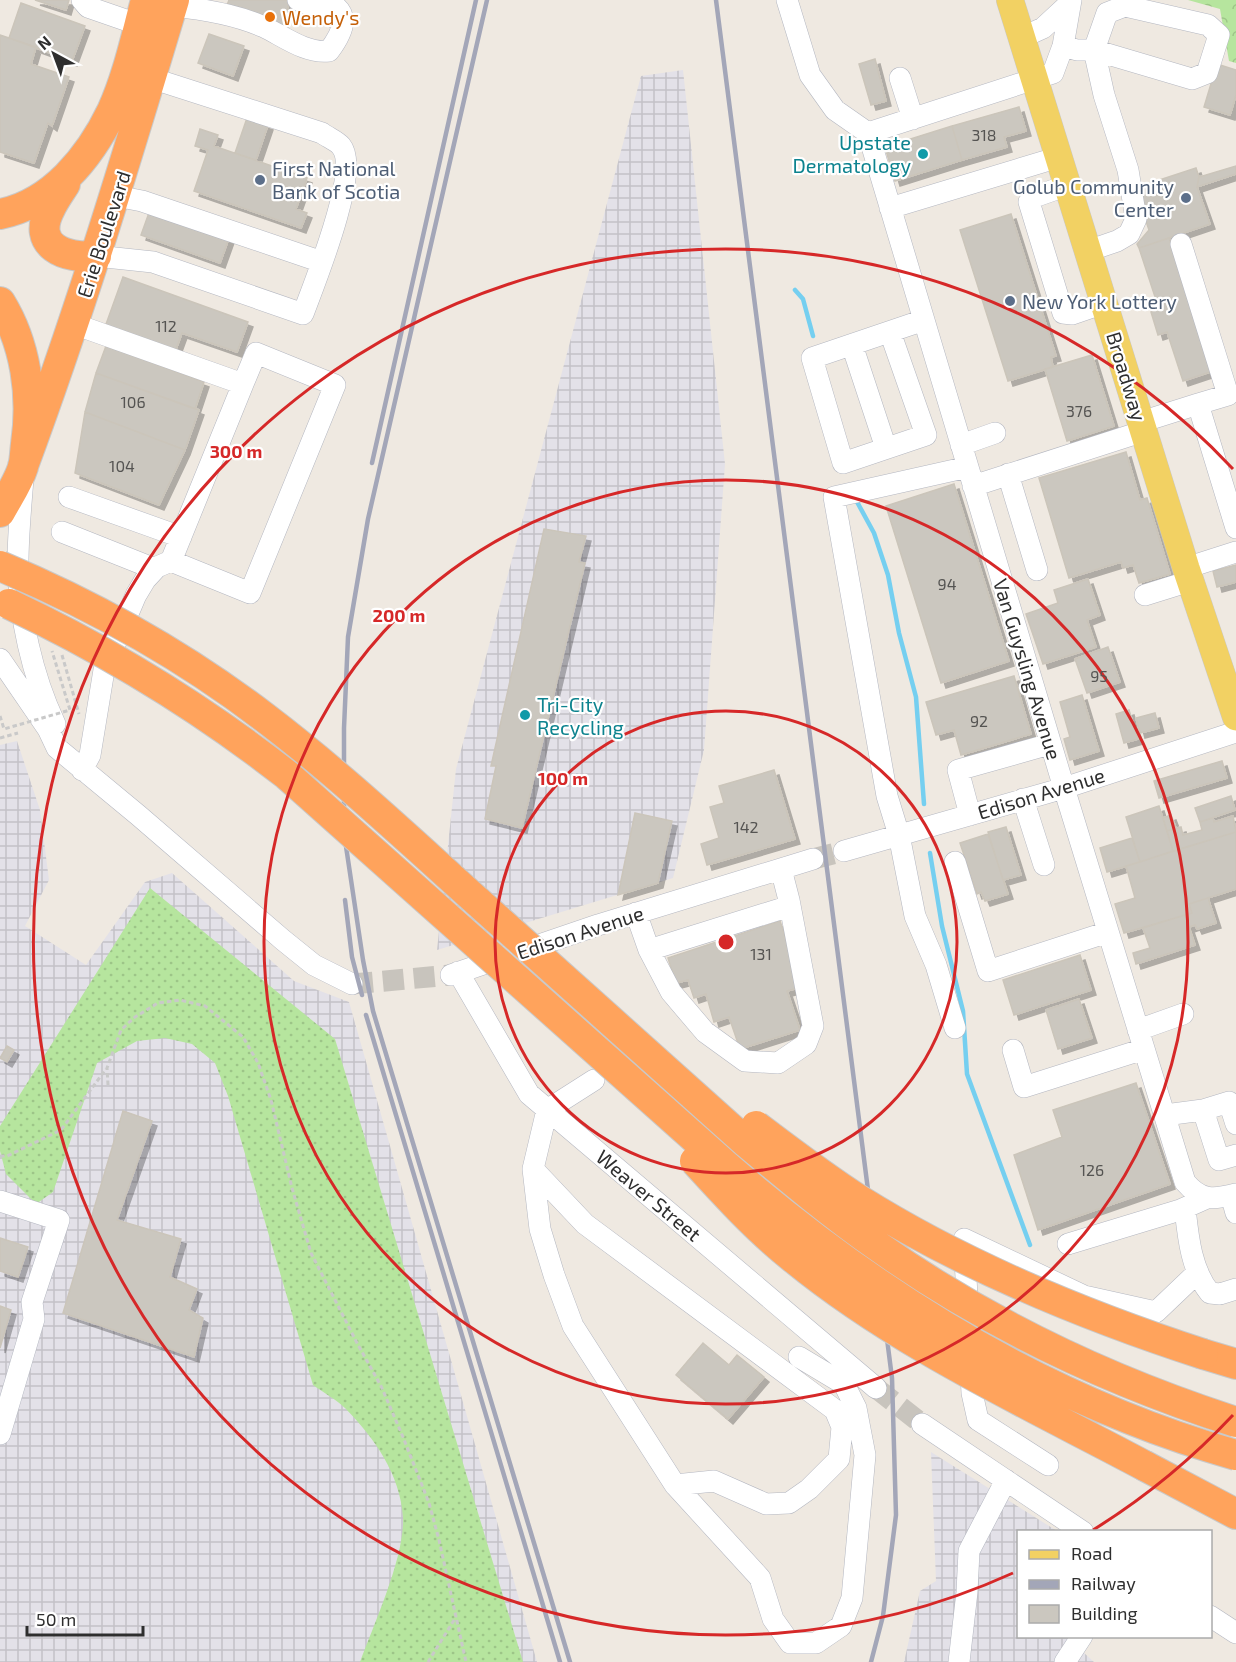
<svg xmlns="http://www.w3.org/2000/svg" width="1236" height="1662" font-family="'Exo 2',sans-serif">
	<defs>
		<pattern id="industrial-grid" width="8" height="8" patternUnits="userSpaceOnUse" patternTransform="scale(1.5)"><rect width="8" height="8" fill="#e3e1e8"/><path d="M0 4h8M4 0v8" fill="none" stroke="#c3c1c7"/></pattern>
		<pattern id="grass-dots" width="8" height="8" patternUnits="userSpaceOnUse" patternTransform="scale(1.5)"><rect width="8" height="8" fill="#b6e59e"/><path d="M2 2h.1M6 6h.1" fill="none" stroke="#9dc588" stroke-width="1.8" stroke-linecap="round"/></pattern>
		<pattern id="park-crowns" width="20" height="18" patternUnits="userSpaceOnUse" patternTransform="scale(1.5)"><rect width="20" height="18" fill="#b6e59e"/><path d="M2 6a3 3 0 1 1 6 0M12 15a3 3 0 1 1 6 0" fill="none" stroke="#9dc588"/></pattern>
		<filter id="shadow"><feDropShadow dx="5" dy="5" stdDeviation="0" flood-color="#0004"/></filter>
	</defs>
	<rect width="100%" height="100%" fill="#efe9e1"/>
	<path fill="url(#industrial-grid)" d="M683,70L725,464L704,750L673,878L437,950L456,769L641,76Z
		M17,741L40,810L49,880L25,926L86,965L145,882L172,873L294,981L349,1002L537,1662H0V745Z
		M931,1452L1057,1531L1018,1532V1636L1094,1637L1083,1652L1094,1662H904L920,1591L936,1581Z"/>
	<path fill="url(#grass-dots)" d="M150,888L335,1039L523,1662H360C374,1624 405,1556 403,1517C400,1474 375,1439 346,1409C337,1400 324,1393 313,1385L228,1096L215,1063L192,1044L165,1038L137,1041L97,1063L53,1192L36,1204L6,1174L0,1151V1126Z"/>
	<path fill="url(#park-crowns)" d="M1188,0H1236V63L1229,61L1220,9Z"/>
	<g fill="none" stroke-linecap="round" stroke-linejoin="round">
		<path stroke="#75cff0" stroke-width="4.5" d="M795,290L803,299L813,336
			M856,500L874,533L888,575L899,633L916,697L924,804
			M930,853L942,926L963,1011L967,1074L1030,1245"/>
	</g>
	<path fill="#cbc7bf" stroke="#cbc5ba" stroke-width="1.5" filter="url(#shadow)" d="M35,0H69L66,10Z
		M229,0H287L290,1L282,25L226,8Z
		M21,3L85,26L72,61L9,38Z
		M209,34L244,46L233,76L198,63Z
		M0,35L36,47L31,64L69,77L52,126L48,123L34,163L0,152Z
		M875,59L886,101L871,105L859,64Z
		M1217,64L1236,70V95L1230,115L1204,107Z
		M1019,107L1026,131L1004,137L1007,147L962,160L952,126Z
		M247,118L268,125L256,160L235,153Z
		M952,126L962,160L895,181L885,147Z
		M200,129L218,135L214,146L307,178L296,209L307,213L301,228L194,191L208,150L195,146Z
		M1236,166V174L1197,187L1199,177Z
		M1196,168L1199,177L1197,187L1210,224L1139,248L1137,244L1149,230L1135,188Z
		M150,210L229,238L220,263L141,235Z
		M1011,214L1056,356L1051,357L1053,367L1008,381L960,230Z
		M1169,238L1213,371L1183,381L1167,332L1158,335L1151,312L1159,309L1139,248Z
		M123,277L248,322L237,352L182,333L175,352L105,327Z
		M106,346L204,382L195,409L96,373Z
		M1092,355L1114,426L1067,441L1045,369Z
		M96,373L199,410L185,450L85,412Z
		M85,412L185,450L159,505L75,473Z
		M1126,452L1140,500L1147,498L1170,574L1139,583L1133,565L1123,568L1121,562L1069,578L1039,478Z
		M954,484L1009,661L941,683L886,506Z
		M544,529L586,536L579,562L585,563L522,828L485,819L496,766H491Z
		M1236,565V582L1217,587L1213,571Z
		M1088,579L1100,615L1087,620L1096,647L1043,664L1026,614L1058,603L1054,590Z
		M1108,647L1120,682L1087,693L1075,659Z
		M1014,676L1031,734L961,755L954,730L936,735L926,702Z
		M1082,695L1099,751L1070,760L1064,739L1070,737L1060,702Z
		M1129,710L1138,739L1124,743L1116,714Z
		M1155,713L1159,728L1140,733L1136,718Z
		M1222,761L1227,778L1159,798L1154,781Z
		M774,770L795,839L707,865L701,844L719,838L710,807L724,803L719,786Z
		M1231,796L1235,810L1200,822L1195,808Z
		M1159,806L1173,851L1140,862L1126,817Z
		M635,813L672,821L658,883L618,895Z
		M1171,815L1176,828L1167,831L1163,818Z
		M1233,816L1236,832L1173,851L1167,831L1181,827L1183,835L1202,830L1200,822L1213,818L1214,822Z
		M1006,827L1021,875L1003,880L988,832Z
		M1236,832V889L1189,904L1192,913L1124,933L1115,904L1135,898L1126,866Z
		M988,834L1008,894L985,901L981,892L977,894L960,843Z
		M1132,838L1140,862L1107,872L1100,848Z
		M1208,898L1216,923L1197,929L1195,925L1189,927L1185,915L1192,913L1189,904Z
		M1185,915L1195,945L1136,964L1133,953L1150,948L1143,928Z
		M780,921L802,987L787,991L800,1030L740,1049L729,1017L714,1022L706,994L694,998L688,980L676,983L668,958Z
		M1080,955L1091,990L1014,1015L1003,980Z
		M1079,999L1092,1038L1058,1049L1046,1010Z
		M7,1046L14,1050L7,1062L0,1058Z
		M1136,1083L1170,1184L1038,1230L1014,1155L1062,1137L1053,1110Z
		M123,1111L152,1121L117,1220L181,1239L170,1277L197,1289L189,1310L203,1318L194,1357L63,1313Z
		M0,1238L28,1247L18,1277L0,1271Z
		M0,1306L11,1310L0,1348Z
		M703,1343L729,1365L737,1355L764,1377L728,1419L676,1375Z"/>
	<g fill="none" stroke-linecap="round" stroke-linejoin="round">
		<path stroke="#c8c4bd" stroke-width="21" stroke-dasharray="21 10" stroke-linecap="butt" d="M813,859L844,851
			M352,984L451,975
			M876,1388L922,1424"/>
		<defs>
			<path id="minor" d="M82,0L88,7L140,25
				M298,0L332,14L333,17
				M787,0L810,75L835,110L868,133
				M172,6C203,9 235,14 264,27C283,36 306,54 329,51C344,31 353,10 322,0
				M1021,38L1043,28L1070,3
				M1063,46L1077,50H1094L1192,79L1207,73L1219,35L1208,25L1125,6L1107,13L1094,50L1104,95L1128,170L1136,219L1129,234L1117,241L1088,251
				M900,78L913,119
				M868,133L1064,788L1185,1182C1201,1201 1213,1200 1236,1194
				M868,133L1053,73L1063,46L1071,0
				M1068,185L1034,197L1029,202L1063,313L1072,314L1104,303
				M116,196L142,201L322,262
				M890,208L1059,157
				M1181,244L1228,395L1198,404
				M96,256L153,262L303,314C314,284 361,170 341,146C337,141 327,137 322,133L151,78
				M74,324L243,384L171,561L250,593L335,385L256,353L243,384
				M890,332L926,435L843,463L812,358L924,320
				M852,345L886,448
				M1141,422L1198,404L1236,528
				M961,445L995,433
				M1008,474L1037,570
				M23,478C21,506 18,534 18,562C19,616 32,675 55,724
				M973,486L1144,431
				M69,497L181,537
				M62,532L155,569
				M1186,568L1236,552
				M1145,595L1190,581
				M0,659L48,729L57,748L138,815L283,940L314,965L352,984
				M82,770L90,755L104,670L136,595L145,580L157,567L171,561
				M1023,799L1044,865
				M970,815L958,770L1050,744
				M844,851L1064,788L1236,732
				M955,862L988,971L1108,932
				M636,913L649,950L671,992L705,1032L745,1061L778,1063L806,1044L813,1026L789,900L781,869
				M649,950L790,906
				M458,972L529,1094L876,1388
				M451,975L598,925L813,859
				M955,1028L936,965L915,916L899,835L887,796L834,497L968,467
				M1138,1030L1183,1014
				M1013,1050L1024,1087L1144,1049
				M1203,1110L1229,1102L1236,1124
				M1165,1115L1203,1110L1219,1160L1236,1155
				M533,1169L585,1224L835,1410L842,1427L839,1459L809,1489L789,1503L766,1504L714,1481L675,1485L573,1326L554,1275L540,1229L533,1169L547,1110L594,1080
				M1231,1195L1236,1213
				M0,1201L59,1220L32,1302L34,1319L0,1434
				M1185,1208C1188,1236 1191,1270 1210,1293L1220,1294L1236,1289
				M1068,1244L1180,1210L1207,1198
				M922,1424L1083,1532
				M1048,1465L978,1420L972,1393L964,1239L1084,1296L1156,1312L1198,1272
				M675,1485L760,1578L773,1619L790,1643H816L841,1626L852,1598L865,1455L856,1408L844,1384L799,1357
				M1210,1616L1236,1633
				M959,1662L967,1592L969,1551L1006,1480
				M1065,1662L1082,1636"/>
			<path id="major" d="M1010,0L1186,568L1236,717"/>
			<path id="highway" d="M65,184C60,192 54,200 50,209C31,246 65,259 96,256
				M0,214C52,204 90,157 112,111C128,76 136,37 146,0
				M0,302C26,344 33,396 26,444C25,451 25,460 23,467C18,483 8,497 0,512
				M23,466C80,312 127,157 174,0
				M1203,1354L1236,1364
				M1145,1466L1236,1514"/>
		</defs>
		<use href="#minor" stroke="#b4b7c1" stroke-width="22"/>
		<use href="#major" stroke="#c9c9c9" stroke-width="28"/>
		<use href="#highway" stroke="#c9c9c9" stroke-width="32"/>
		<path stroke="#c9c9c9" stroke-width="3" stroke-dasharray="4.5 3" stroke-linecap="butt" d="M0,738L18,733
			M108,1085L107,1068L121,1030L135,1017L158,1003L180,1000L205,1006L243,1037L258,1063L271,1100L292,1188L311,1253L357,1343L381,1386L403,1437L429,1503L439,1540L466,1662
			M0,1156H7L61,1130L106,1069
			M428,1662L456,1617"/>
		<use href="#minor" stroke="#fff" stroke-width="21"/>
		<use href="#major" stroke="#f2d163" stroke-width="27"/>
		<use href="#highway" stroke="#ffa35c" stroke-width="30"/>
		<path stroke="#a3a6b8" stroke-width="4.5" d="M487,0L368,519L348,637L344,728V833L363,960L373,1011L570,1662
			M716,0L892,1378L896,1515L883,1616L871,1662
			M372,463L476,0
			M345,900L352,957L362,995
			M366,1015L560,1662"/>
		<defs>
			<path id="highway-bridge" d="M0,566C93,605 184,656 264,717C339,774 407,838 477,901C567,982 657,1062 747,1143C790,1179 833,1215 879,1247C988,1324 1109,1381 1236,1422
				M9,604C108,651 200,707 287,775L726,1166C875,1295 1045,1401 1236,1455
				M756,1126C789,1151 823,1177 859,1200C966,1267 1083,1315 1203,1354
				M695,1161C726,1195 757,1229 792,1257C898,1344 1025,1402 1145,1466"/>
		</defs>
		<use href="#highway-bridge" stroke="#c9c9c9" stroke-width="32" stroke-linecap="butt"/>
		<path stroke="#c9c9c9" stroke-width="3" stroke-dasharray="4.5 3" stroke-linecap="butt" d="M62,655L79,714
			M0,716L4,729L70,710L52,651"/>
		<use href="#highway-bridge" stroke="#ffa35c" stroke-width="30"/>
	</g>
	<g fill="none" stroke="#d62828" stroke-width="3">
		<circle cx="726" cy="942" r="231"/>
		<circle cx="726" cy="942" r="462"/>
		<path d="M1233 1415A693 693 0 0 1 1093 1530M1013 1573A693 693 0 1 1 1233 469"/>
	</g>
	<circle fill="#e8710a" stroke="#fff" stroke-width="2" cx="270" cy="17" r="6"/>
	<g fill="#0f9aa8" stroke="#fff" stroke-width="2">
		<circle cx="923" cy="154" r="6"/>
		<circle cx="525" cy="715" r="6"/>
	</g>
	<g fill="#5c6f8a" stroke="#fff" stroke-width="2">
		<circle cx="260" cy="180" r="6"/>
		<circle cx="1186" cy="198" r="6"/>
		<circle cx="1010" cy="301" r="6"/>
	</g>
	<g text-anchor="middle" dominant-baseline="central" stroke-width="4.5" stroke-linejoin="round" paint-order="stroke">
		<g font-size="16" fill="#555452">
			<text x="984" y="134">318</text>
			<text x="166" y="325">112</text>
			<text x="133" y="401">106</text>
			<text x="1079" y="410">376</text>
			<text x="122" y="465">104</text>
			<text x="947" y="583">94</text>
			<text x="1099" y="675">95</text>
			<text x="979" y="720">92</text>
			<text x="746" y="826">142</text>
			<text x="761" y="953">131</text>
			<text x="1092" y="1169">126</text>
		</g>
		<g font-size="20" fill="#c56008" stroke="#fff" text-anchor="start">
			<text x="282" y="17">Wendy's</text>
		</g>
		<g font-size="20" fill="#0d838f" stroke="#fff" text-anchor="end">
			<text x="911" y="142">Upstate<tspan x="911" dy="23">Dermatology</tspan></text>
			<text x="537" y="704" text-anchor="start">Tri-City<tspan x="537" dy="23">Recycling</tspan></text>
		</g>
		<g font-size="20" fill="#4e5e75" stroke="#fff" text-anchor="start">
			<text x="272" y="168">First National<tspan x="272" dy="23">Bank of Scotia</tspan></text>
			<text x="1174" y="186" text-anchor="end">Golub Community<tspan x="1174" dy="23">Center</tspan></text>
			<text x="1022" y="301">New York Lottery</text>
		</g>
		<g font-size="20" fill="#2e2e2e" stroke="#fff">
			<text transform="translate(103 234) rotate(-72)">Erie Boulevard</text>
			<text transform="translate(1127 376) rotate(73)">Broadway</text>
			<text transform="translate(1028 669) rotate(73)">Van Guysling Avenue</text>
			<text transform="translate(1041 793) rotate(-17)">Edison Avenue</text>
			<text transform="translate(580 932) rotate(-18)">Edison Avenue</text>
			<text transform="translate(649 1195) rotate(40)">Weaver Street</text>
		</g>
	</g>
	<circle cx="726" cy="942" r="9" fill="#d62828" stroke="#fff" stroke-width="3"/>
	<g font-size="18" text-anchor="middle" font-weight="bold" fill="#d62828" stroke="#fff" stroke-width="4.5" stroke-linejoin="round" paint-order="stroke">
		<text x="236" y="458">300 m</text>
		<text x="399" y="622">200 m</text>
		<text x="563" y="785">100 m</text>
	</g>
	<rect x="1017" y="1530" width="195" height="108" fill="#ffffff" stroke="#ababab" stroke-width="1.5"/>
	<rect x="1029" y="1550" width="30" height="9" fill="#f2d163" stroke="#ababab" stroke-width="1.5"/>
	<text x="1071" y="1560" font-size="18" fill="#2e2e2e">Road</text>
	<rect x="1029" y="1580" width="30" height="9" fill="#a3a6b8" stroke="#ababab" stroke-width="1.5"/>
	<text x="1071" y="1590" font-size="18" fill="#2e2e2e">Railway</text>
	<rect x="1029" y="1605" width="30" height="18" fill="#cbc7bf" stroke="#ababab" stroke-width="1.5"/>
	<text x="1071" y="1620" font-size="18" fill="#2e2e2e">Building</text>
	<g transform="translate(54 54) rotate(319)" stroke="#ffffff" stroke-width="4.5" paint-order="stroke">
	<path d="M0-4.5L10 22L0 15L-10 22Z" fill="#2e2e2e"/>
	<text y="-9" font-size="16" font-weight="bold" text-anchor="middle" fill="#2e2e2e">N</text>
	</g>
	<path d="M27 1626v9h116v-9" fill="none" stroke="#2e2e2e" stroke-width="3"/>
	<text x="36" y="1626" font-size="18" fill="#2e2e2e" stroke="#ffffff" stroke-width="4.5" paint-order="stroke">50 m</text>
</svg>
